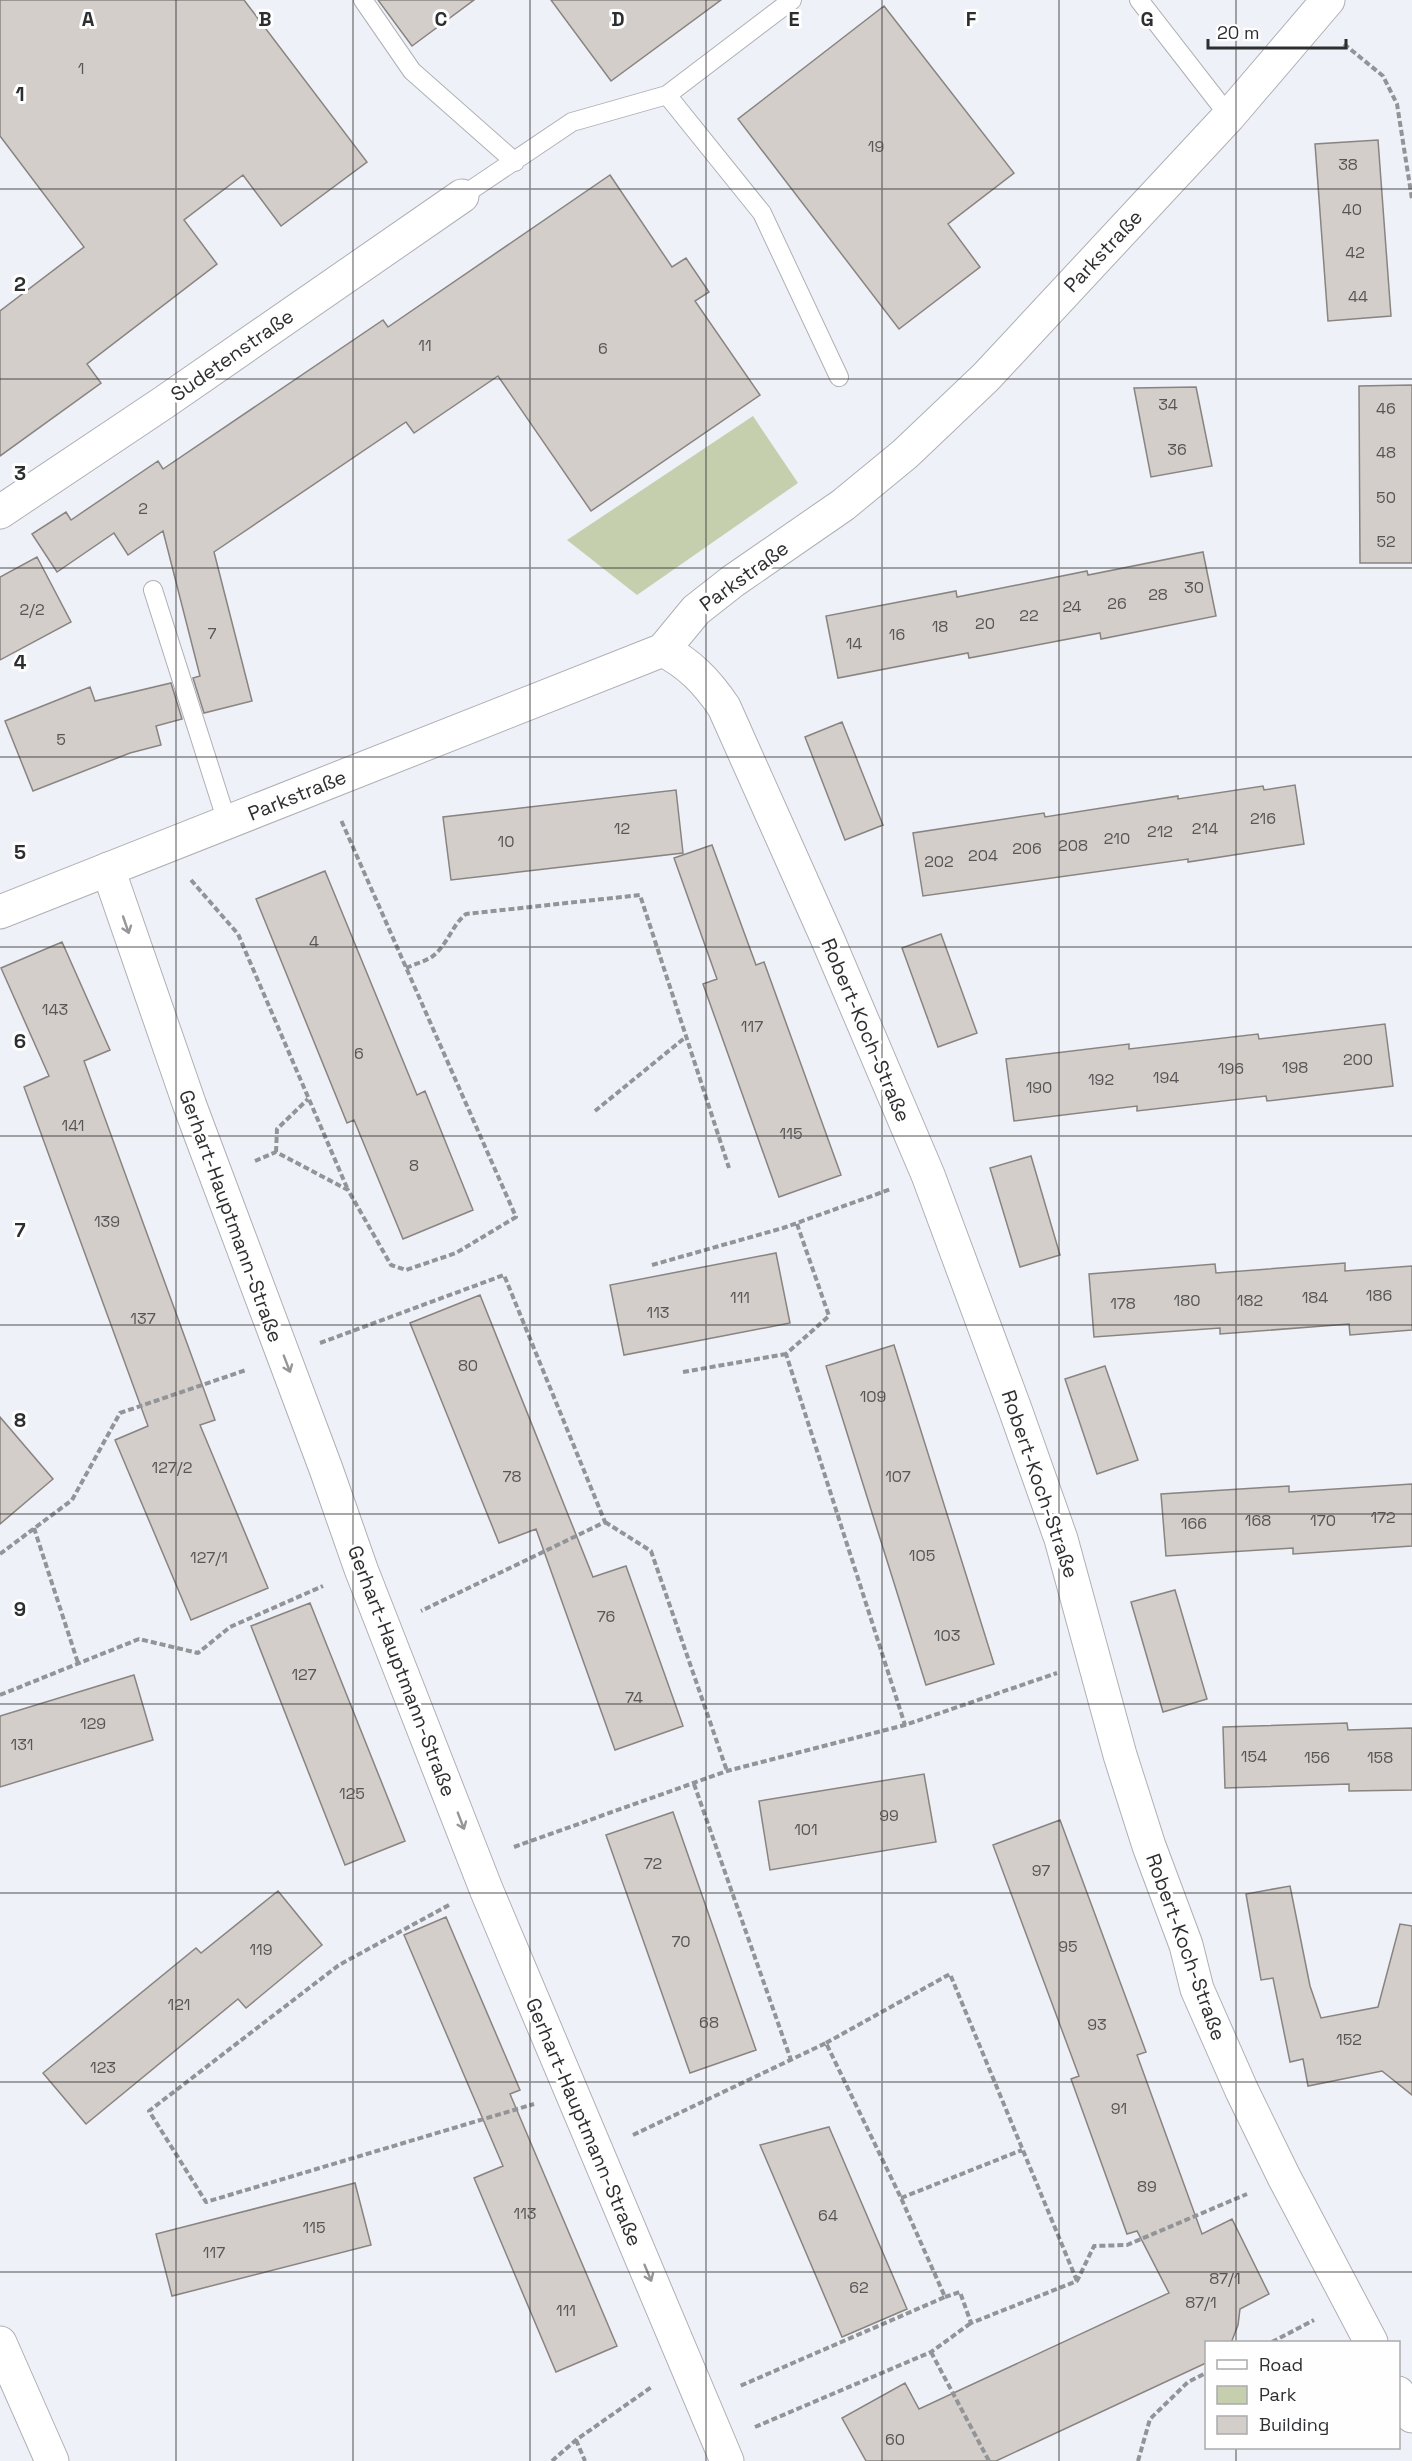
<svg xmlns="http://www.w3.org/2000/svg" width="1412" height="2461" font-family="'Space Grotesk',sans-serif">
	<rect width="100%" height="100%" fill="#eef1f7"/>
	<path fill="#c5cfad" d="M753,416L798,483L637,595L567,540Z"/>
	<path fill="#d4ceca" stroke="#898481" stroke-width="1.5" d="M0,0H244L367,162L281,226L243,175L184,220L217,264L87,364L101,383L0,456V311L84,247L0,136Z
		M378,0H474L412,46Z
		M551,0H721L611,81Z
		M884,6L1014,173L948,224L980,267L899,329L738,119Z
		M1378,140L1391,316L1328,321L1315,144Z
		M610,175L672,267L686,258L709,292L695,301L760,395L591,511L498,376L414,433L406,422L214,552L252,701L204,713L193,678L200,676L163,531L128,555L114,533L57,572L32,534L66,512L71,520L158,461L163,469L383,320L388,327Z
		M1412,385V563H1360L1359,386Z
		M1196,387L1212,466L1151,477L1134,388Z
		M1203,552L1216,616L1101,639L1100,633L969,658L968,653L838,678L826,616L956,591L957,597L1087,571L1088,575Z
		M37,557L71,622L0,660V577Z
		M171,683L182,719L156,726L161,745L130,753L33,791L5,721L90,687L95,701Z
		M842,722L883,825L845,840L805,737Z
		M1295,785L1304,844L1188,862V859L923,896L913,833L1044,813L1045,817L1178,796V799L1263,786L1264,790Z
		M676,790L683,853L451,880L443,817Z
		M712,845L756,965L764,962L841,1175L779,1197L703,984L717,979L674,858Z
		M325,871L417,1095L425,1091L473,1210L403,1239L354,1120L347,1123L256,899Z
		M941,934L977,1033L938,1047L902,948Z
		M62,942L110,1050L84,1061L215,1420L200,1425L268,1588L191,1620L115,1440L148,1426L24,1087L49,1076L1,968Z
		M1385,1024L1393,1086L1267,1101L1266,1096L1137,1111V1106L1014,1121L1006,1059L1129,1044V1049L1258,1034L1259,1039Z
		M1031,1156L1060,1255L1020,1267L990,1168Z
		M776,1253L790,1323L624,1355L610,1285Z
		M1345,1263V1271L1412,1266V1330L1350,1335L1349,1324L1220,1334V1328L1094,1337L1089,1274L1215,1264L1216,1273Z
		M480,1295L593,1577L626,1566L683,1726L615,1750L536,1529L499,1543L410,1323Z
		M894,1345L994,1664L926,1685L826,1366Z
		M1105,1366L1138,1460L1097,1474L1065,1379Z
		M0,1417L53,1479L0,1524Z
		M1412,1484V1546L1293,1554V1548L1166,1556L1161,1494L1289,1486V1492Z
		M1175,1590L1207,1699L1163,1712L1131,1602Z
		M310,1603L405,1841L345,1865L251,1626Z
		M134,1675L153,1740L0,1787V1716Z
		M1347,1723L1348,1730L1412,1728V1790L1349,1791V1784L1225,1788L1223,1727Z
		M924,1774L936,1842L770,1870L759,1801Z
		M673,1812L756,2050L690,2073L606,1835Z
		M1060,1820L1146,2052L1137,2055L1202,2234L1232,2219L1269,2294L1240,2309L1238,2325L1231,2343H1206V2363L996,2461H866L842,2418L905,2383L919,2409L1169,2293L1137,2231L1127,2234L1071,2079L1079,2076L993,1845Z
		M1290,1886L1310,1986L1321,2018L1378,2007L1400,1924L1412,1926V2095L1382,2071L1308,2086L1303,2059L1290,2062L1273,1978L1261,1980L1246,1894Z
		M278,1891L322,1945L246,2008L238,1999L86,2124L43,2073L196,1948L201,1953Z
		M446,1917L520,2090L510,2094L617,2346L556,2372L474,2178L503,2166L404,1935Z
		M829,2127L907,2309L842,2337L760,2145Z
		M355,2183L371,2245L172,2296L156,2234Z"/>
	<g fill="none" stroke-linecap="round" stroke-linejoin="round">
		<defs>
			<path id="service" d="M363,0L412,71L515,162
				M792,0L667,95L762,213L839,377
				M1139,0L1229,116
				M462,196L572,122L667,95
				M153,590L227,822"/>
			<path id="minor" d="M0,512L163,403L462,196
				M663,650L696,610L733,581L843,505L905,454L986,377L1229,116L1328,0
				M108,869L190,1106L326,1469L361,1569L486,1889L727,2461"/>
			<path id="tertiary" d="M0,912L663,650C690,664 707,682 724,707L828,940L928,1175L1015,1409L1061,1539L1120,1755L1149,1846L1186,1945L1197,1989L1242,2091L1284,2177L1371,2342
				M1398,2393L1412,2416"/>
			<path id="secondary" d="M0,2343L52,2461"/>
		</defs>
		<use href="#service" stroke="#aeb0b6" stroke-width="20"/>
		<use href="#minor" stroke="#aeb0b6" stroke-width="35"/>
		<use href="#tertiary" stroke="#aeb0b6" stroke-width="35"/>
		<use href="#secondary" stroke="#aeb0b6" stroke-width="35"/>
		<path stroke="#929498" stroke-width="4" stroke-dasharray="6 3" stroke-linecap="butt" d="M1344,44L1383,76L1397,104L1412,199
			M191,880L238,934L348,1190
			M406,968C415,964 426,961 433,956C448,944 452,925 466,914L640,895L729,1168
			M595,1111L687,1036
			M276,1152L277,1129L308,1099
			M255,1161L276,1152L348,1190L391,1265L406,1270L456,1253L516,1217L341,820
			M797,1224L829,1316L786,1354L905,1725
			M652,1265L783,1228L891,1189
			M320,1343L504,1275L605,1522L421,1611
			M683,1372L786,1354
			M605,1522L651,1551L727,1771
			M34,1528L78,1663
			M0,1554L72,1500L120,1413L246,1370
			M0,1695L139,1639L198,1653L230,1627L323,1586
			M694,1784L791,2060
			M514,1847L727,1771L905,1725L1057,1673
			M449,1905L339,1965L149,2111L206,2202L534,2104
			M826,2043L950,1974L1077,2281
			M633,2135L826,2043L901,2198L945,2297L740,2386
			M901,2198L1022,2150
			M945,2297L960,2292L971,2323L1077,2281L1094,2246L1127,2245L1247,2194
			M1272,2342L1314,2320
			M931,2352L989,2461
			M755,2427L931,2352L971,2323
			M576,2440L585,2461
			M552,2461L576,2440L653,2386
			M1138,2461L1150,2419L1188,2382L1206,2373"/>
		<use href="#service" stroke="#fff" stroke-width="18"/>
		<use href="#minor" stroke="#fff" stroke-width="33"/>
		<use href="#tertiary" stroke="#fff" stroke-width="33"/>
		<use href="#secondary" stroke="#fff" stroke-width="33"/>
	</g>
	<defs><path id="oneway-shaft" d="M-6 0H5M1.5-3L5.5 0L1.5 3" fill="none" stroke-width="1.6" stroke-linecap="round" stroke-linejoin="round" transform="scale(1.5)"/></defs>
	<g stroke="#969698">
		<use href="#oneway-shaft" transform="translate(126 925) rotate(71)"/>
		<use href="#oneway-shaft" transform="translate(287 1364) rotate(69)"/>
		<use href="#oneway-shaft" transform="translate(461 1821) rotate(69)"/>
		<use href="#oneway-shaft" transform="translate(648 2273) rotate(67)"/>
	</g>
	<path fill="none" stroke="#2d2e30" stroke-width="1.5" stroke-opacity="0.55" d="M176,0V2461M353,0V2461M530,0V2461M706,0V2461M882,0V2461M1059,0V2461M1236,0V2342M0,189H1412M0,379H1412M0,568H1412M0,757H1412M0,947H1412M0,1136H1412M0,1325H1412M0,1514H1412M0,1704H1412M0,1893H1412M0,2082H1412M0,2272H1412M1236,2448V2461"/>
	<g text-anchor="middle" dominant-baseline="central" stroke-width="6" stroke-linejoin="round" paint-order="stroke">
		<g font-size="16" fill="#575656">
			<text x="81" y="68">1</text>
			<text x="876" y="146">19</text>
			<text x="1348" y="164">38</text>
			<text x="1352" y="209">40</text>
			<text x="1355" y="252">42</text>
			<text x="1358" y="296">44</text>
			<text x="425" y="345">11</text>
			<text x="603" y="348">6</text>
			<text x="1168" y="404">34</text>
			<text x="1386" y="408">46</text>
			<text x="1177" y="449">36</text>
			<text x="1386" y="452">48</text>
			<text x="1386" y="497">50</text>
			<text x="143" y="508">2</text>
			<text x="1386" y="541">52</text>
			<text x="1194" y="587">30</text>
			<text x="1158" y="594">28</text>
			<text x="1117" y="603">26</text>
			<text x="1072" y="606">24</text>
			<text x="32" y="609">2/2</text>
			<text x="1029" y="615">22</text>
			<text x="985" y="623">20</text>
			<text x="940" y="626">18</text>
			<text x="212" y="633">7</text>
			<text x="897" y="634">16</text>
			<text x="854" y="643">14</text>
			<text x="61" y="739">5</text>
			<text x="1263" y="818">216</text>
			<text x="622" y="828">12</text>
			<text x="1205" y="828">214</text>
			<text x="1160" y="831">212</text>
			<text x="1117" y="838">210</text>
			<text x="506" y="841">10</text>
			<text x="1073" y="845">208</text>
			<text x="1027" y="848">206</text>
			<text x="983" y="855">204</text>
			<text x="939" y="861">202</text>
			<text x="314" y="941">4</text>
			<text x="55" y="1009">143</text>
			<text x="752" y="1026">117</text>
			<text x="359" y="1053">6</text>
			<text x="1358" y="1059">200</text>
			<text x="1295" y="1067">198</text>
			<text x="1231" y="1068">196</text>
			<text x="1166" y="1077">194</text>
			<text x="1101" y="1079">192</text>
			<text x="1039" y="1087">190</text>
			<text x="73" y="1125">141</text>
			<text x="791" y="1133">115</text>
			<text x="414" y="1165">8</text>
			<text x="107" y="1221">139</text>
			<text x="1379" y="1295">186</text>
			<text x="740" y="1297">111</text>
			<text x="1315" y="1297">184</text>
			<text x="1187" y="1300">180</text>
			<text x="1250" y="1300">182</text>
			<text x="1123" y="1303">178</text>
			<text x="658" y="1312">113</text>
			<text x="143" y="1318">137</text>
			<text x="468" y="1365">80</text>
			<text x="873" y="1396">109</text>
			<text x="172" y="1467">127/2</text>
			<text x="512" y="1476">78</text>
			<text x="898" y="1476">107</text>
			<text x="1383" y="1517">172</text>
			<text x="1258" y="1520">168</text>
			<text x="1323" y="1520">170</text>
			<text x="1194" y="1523">166</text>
			<text x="922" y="1555">105</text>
			<text x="209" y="1557">127/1</text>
			<text x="606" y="1616">76</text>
			<text x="947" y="1635">103</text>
			<text x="304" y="1674">127</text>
			<text x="634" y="1697">74</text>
			<text x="93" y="1723">129</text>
			<text x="22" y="1744">131</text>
			<text x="1254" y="1756">154</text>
			<text x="1317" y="1757">156</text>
			<text x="1380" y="1757">158</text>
			<text x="352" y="1793">125</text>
			<text x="889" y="1815">99</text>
			<text x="806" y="1829">101</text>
			<text x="653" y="1863">72</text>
			<text x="1041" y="1870">97</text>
			<text x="681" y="1941">70</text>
			<text x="1068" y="1946">95</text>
			<text x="261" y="1949">119</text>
			<text x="179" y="2004">121</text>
			<text x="709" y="2022">68</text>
			<text x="1097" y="2024">93</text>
			<text x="1349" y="2039">152</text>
			<text x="103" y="2067">123</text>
			<text x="1119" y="2108">91</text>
			<text x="1147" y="2186">89</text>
			<text x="525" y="2213">113</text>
			<text x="828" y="2215">64</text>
			<text x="314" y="2227">115</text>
			<text x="214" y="2252">117</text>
			<text x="1225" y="2278">87/1</text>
			<text x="859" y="2287">62</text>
			<text x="1201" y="2302">87/1</text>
			<text x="566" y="2310">111</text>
			<text x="895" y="2439">60</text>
		</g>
		<g font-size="20" fill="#2d2e30" stroke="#fefefe">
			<text transform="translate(1103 251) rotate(-47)">Parkstraße</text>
			<text transform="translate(232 355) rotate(-35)">Sudetenstraße</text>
			<text transform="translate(744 576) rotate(-36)">Parkstraße</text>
			<text transform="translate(297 795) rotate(-22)">Parkstraße</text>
			<text transform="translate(866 1030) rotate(67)">Robert-Koch-Straße</text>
			<text transform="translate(231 1216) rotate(70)">Gerhart-Hauptmann-Straße</text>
			<text transform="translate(1040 1484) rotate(71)">Robert-Koch-Straße</text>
			<text transform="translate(402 1671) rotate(69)">Gerhart-Hauptmann-Straße</text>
			<text transform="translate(1186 1947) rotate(70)">Robert-Koch-Straße</text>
			<text transform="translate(584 2122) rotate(67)">Gerhart-Hauptmann-Straße</text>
		</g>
	</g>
	<g font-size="20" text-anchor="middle" font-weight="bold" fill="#2d2e30" stroke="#fefefe" stroke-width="6" stroke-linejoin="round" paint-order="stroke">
		<text x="88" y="26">A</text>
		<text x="265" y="26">B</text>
		<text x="441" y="26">C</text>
		<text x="618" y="26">D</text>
		<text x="794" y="26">E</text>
		<text x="971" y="26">F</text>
		<text x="1147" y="26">G</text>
		<text x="20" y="101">1</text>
		<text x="20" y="291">2</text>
		<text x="20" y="480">3</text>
		<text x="20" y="669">4</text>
		<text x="20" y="859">5</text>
		<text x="20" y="1048">6</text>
		<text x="20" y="1237">7</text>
		<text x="20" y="1427">8</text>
		<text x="20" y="1616">9</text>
	</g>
	<rect x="1205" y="2341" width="195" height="108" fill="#fefefe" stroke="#aaabac" stroke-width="1.5"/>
	<rect x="1217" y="2360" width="30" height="9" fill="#ffffff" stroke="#aaabac" stroke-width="1.5"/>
	<text x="1259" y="2371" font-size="18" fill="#2d2e30">Road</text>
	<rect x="1217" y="2386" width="30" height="18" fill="#c5cfad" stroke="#aaabac" stroke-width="1.5"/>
	<text x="1259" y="2401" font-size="18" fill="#2d2e30">Park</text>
	<rect x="1217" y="2416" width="30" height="18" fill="#d4ceca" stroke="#aaabac" stroke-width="1.5"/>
	<text x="1259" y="2431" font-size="18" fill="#2d2e30">Building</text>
	<path d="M1208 39v9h138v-9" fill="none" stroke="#2d2e30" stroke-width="3"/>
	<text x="1217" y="39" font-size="18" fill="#2d2e30" stroke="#fefefe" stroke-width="4.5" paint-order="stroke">20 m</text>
</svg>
